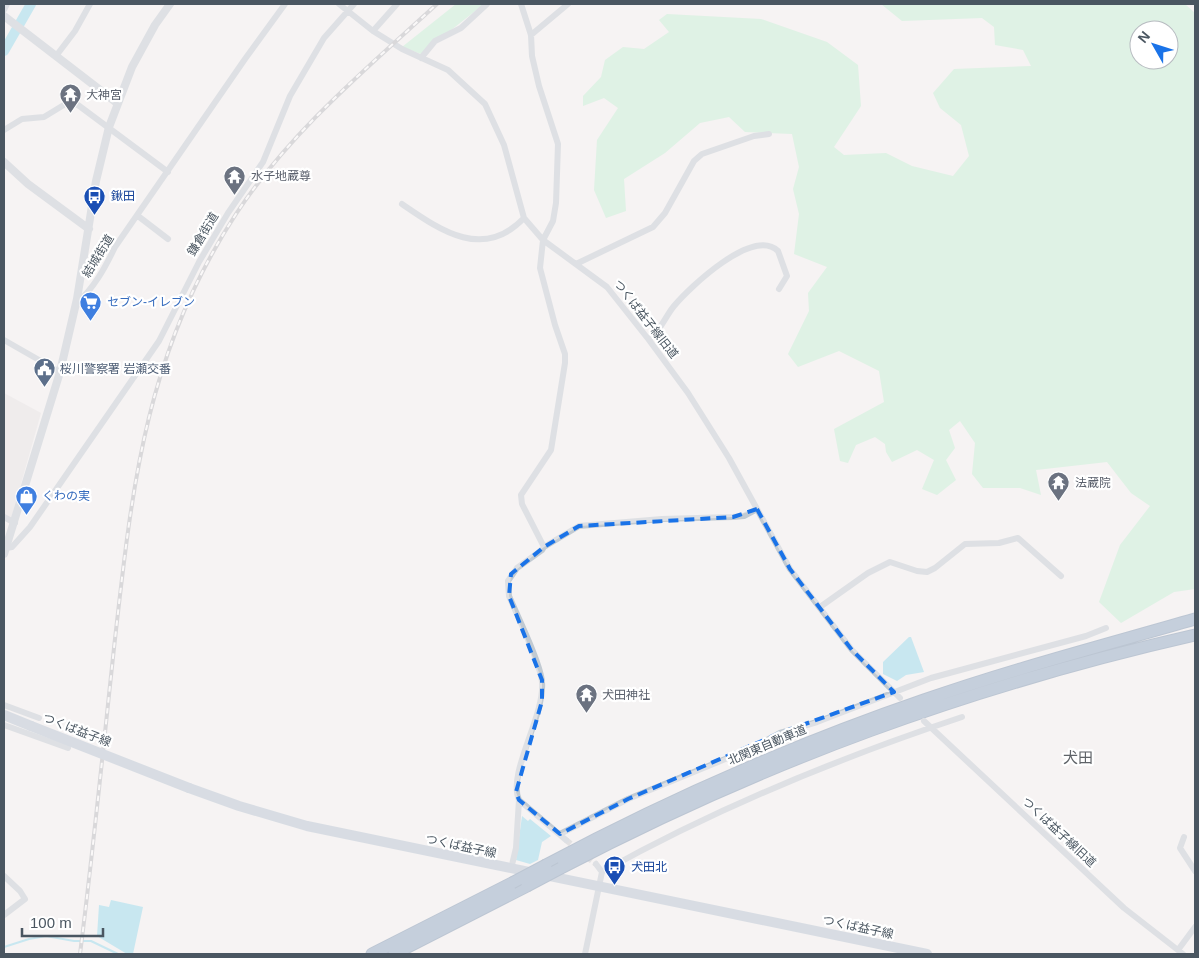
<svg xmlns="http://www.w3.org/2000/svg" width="1199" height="958" font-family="Helvetica,'Noto Sans JP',sans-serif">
	<rect width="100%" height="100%" fill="#f5f3f3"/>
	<path fill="#e6e4e5" d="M4,393L41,413L11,519L4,515Z"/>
	<path fill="#c3f1d5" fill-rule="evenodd" d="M456,4H484L421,54L402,47Z
		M881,4H1185L1195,13V589L1174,592L1121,623L1099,602L1120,545L1150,506L1131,493L1107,462L1036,470L1041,495L1020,488H983L972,474L975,443L960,421L949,430L955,448L946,460L956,480L937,495L922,489L934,460L917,450L892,462L886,452L885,444L875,437L856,445L848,463L840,461L834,429L884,402L879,371L839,351L798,367L788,354L809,311L808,293L827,267L794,254L799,214L793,189L799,167L792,134L745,132L729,117L700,123L665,153L624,179L626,211L606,218L594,190L597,140L618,108L604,98L583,106V96L601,77L605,60L623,47L644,49L669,32L659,20L667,14L761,19L827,42L858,65L861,106L834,147L844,155L886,153L912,166L953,176L969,156L961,125L940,108L933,93L954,69L1031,66L1023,50L995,45L994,27L982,18L902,21ZM1139,30H1169V60H1139Z"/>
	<path fill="#90daee" d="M909,637H911L924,672L906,675L897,681L883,674V662Z
		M522,816L528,821L530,819L551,836L542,842L538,860L530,864L516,860Z
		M111,900L143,907L133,954H127L97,936L99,905L109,907Z"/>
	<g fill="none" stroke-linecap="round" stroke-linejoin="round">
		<path stroke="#90daee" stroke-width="2" d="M4,947L29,939L46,936L74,941H91L118,954"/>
		<path stroke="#90daee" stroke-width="10" d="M4,51L31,4"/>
		<path stroke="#caccce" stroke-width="6" stroke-dasharray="6 3" stroke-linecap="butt" d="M566,840L596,864"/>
		<defs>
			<path id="motorway" d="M546,865C668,800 793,745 924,700C1013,669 1105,645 1195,619
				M561,868C765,761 971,686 1195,635
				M372,954L512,883
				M394,954L527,886"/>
		</defs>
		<use href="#motorway" stroke="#7690ad" stroke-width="13"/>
		<path stroke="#c1cad2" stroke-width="6" d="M339,4L373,31L402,49L448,70L485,104L504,145L524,218L543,240L607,287L649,340L688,393L729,458L790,569L852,650L900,698
			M521,4L531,35L532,56L539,86L558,144L556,203L553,221L543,240L540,268L555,325L565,354V363L551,450L521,495L522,504L544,547
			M4,10L7,4
			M373,31L397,4
			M531,35L568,4
			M56,56L75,31L90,4
			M421,58L435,41L461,28L487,4
			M4,130L22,119L44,117L67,103L78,105L168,172
			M402,204C440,230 483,261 524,218
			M138,216L168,239
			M576,264L653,227L665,213L694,161L702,154L754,136L769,134
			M76,304C94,288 105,268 115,247L245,59L285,4
			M4,340L60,372
			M649,340C661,330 665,317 674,306C690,287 753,227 778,251L787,276L779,289
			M4,517L15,523
			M6,548L12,547L30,527L159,341L199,262L228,213L263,162L290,96L324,38L354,4
			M820,607L868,573L890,562L917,571L927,572L935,568L965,544L999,543L1018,538L1061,576
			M4,705L39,718
			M924,721L1124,908L1183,954
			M4,725L68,748
			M560,834L628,799L752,748L780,733L817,722L931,678L1086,636L1106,628
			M1184,837L1180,848L1195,871
			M566,840L519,800C507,773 545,716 542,682C541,664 517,615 509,596L508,581L517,568L542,550L544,547L579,526L662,519L733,517L744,516L757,509
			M511,869L516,848L519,800
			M602,872C715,809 839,758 962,717
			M4,876L20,891L25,899L4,915
			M1178,950L1195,927
			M585,954L602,872L596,864"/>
		<path stroke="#c1cad2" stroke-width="8" d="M4,16L117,103
			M4,162L28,184L89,229
			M4,554L60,372L77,299L96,181L109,127L132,67L155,25L170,4"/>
		<path stroke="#b3c2d1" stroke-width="10" d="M4,715L31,726
			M189,788L239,806L307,826L927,954"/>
		<use href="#motorway" stroke="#8ba5c1" stroke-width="11"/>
		<defs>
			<path id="rail" d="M80,954C93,852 103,750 114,648C132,488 145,353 236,214C290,132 366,69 437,4"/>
		</defs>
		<use href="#rail" stroke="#b5b8bd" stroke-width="4"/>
		<use href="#rail" stroke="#fff" stroke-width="2" stroke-dasharray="5.5" stroke-linecap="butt"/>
		<defs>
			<path id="motorway-bridge" d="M512,883L546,865
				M527,886L561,868"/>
		</defs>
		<use href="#motorway-bridge" stroke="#7690ad" stroke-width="13" stroke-linecap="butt"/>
		<path stroke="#b3c2d1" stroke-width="10" d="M31,726L189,788"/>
		<use href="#motorway-bridge" stroke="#8ba5c1" stroke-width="11"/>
	</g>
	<path d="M0 0H1199V958H0ZM757,509L790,569L852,650L894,692L780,733L628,799L560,834L519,800L516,792L542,701V680L509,596L511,574L544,547L579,526L733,517Z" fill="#f5f3f3" fill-opacity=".55" fill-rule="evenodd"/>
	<path fill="none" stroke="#1a73e8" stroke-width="4" stroke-dasharray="10 6" stroke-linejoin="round" d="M757,509L790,569L852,650L894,692L780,733L628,799L560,834L519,800L516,792L542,701V680L509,596L511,574L544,547L579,526L733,517Z"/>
	<defs>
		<symbol id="temple-pin" viewBox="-11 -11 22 30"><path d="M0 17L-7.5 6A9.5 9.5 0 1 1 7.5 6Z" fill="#6b7280" stroke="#fff"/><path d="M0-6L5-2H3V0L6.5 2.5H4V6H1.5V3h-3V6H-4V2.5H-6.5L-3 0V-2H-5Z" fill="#fff"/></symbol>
		<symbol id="bus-pin" viewBox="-11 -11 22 30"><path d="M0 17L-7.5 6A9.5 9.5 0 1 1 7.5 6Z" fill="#1a4fb4" stroke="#fff"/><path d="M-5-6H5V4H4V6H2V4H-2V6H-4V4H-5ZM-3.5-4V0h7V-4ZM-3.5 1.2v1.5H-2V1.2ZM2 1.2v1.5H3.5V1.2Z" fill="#fff"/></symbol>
		<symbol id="supermarket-pin" viewBox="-11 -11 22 30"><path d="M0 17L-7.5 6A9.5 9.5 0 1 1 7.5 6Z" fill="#3f7fe0" stroke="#fff"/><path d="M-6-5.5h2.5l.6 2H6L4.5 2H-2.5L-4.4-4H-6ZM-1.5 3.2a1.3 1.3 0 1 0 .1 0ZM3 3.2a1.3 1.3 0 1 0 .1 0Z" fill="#fff"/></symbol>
		<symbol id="civic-pin" viewBox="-11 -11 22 30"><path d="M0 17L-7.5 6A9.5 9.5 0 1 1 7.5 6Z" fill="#5c6f8a" stroke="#fff"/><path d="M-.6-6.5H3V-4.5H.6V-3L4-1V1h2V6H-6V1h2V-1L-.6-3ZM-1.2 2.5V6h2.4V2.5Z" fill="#fff"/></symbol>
		<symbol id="shop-pin" viewBox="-11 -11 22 30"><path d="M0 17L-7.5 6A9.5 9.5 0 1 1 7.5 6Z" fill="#3f7fe0" stroke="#fff"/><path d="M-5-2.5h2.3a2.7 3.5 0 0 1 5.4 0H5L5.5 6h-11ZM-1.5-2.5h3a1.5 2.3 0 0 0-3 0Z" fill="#fff"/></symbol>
	</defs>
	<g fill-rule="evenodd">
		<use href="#temple-pin" x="58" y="82" width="25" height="34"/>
		<use href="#temple-pin" x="222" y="164" width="25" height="34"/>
		<use href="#bus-pin" x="82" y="184" width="25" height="34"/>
		<use href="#supermarket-pin" x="78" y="290" width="25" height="34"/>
		<use href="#civic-pin" x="32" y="356" width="25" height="34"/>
		<use href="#temple-pin" x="1046" y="470" width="25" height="34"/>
		<use href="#shop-pin" x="14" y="484" width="25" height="34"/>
		<use href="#temple-pin" x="574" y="682" width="25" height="34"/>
		<use href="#bus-pin" x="602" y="854" width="25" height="34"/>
	</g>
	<g text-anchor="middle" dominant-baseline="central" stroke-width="4.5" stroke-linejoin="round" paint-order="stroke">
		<g font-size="12" fill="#5b616d" stroke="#fff" text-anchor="start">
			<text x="86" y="95">大神宮</text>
			<text x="251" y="176">水子地蔵尊</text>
			<text x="1075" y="483">法蔵院</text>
			<text x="602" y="695">犬田神社</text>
		</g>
		<g font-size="12" fill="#164399" stroke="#fff" text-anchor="start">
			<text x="111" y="196">鍬田</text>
			<text x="631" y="867">犬田北</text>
		</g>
		<g font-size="12" fill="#4a5661" stroke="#fff">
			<text transform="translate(203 234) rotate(-59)">鎌倉街道</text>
			<text transform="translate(98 256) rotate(-58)">結城街道</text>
			<text transform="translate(646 319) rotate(52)">つくば益子線旧道</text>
			<text transform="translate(77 730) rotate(21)">つくば益子線</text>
			<text transform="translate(767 745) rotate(-23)">北関東自動車道</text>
			<text transform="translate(1059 832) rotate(43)">つくば益子線旧道</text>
			<text transform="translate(461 846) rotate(12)">つくば益子線</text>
			<text transform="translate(858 927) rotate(12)">つくば益子線</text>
		</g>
		<g font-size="12" fill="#366cbe" stroke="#fff" text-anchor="start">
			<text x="107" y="302">セブン-イレブン</text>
			<text x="42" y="496">くわの実</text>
		</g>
		<g font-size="12" fill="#4e5e75" stroke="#fff" text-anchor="start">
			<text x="60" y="369">桜川警察署 岩瀬交番</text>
		</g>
		<g font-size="15" fill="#5f6368" stroke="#fff">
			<text x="1078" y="757">犬田</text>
		</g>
	</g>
	<rect width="1199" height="958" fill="none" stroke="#4a5661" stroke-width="10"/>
	<g transform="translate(1154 45) rotate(309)"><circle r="24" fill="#ffffff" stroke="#b7bbc0"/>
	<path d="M0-4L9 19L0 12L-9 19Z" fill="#1a73e8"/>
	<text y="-8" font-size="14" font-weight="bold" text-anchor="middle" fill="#4a5661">N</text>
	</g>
	<path d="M22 928v8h81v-8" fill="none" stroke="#4a5661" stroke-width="2.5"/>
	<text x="30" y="928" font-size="15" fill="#4a5661" stroke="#ffffff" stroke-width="4" paint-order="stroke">100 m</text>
</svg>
